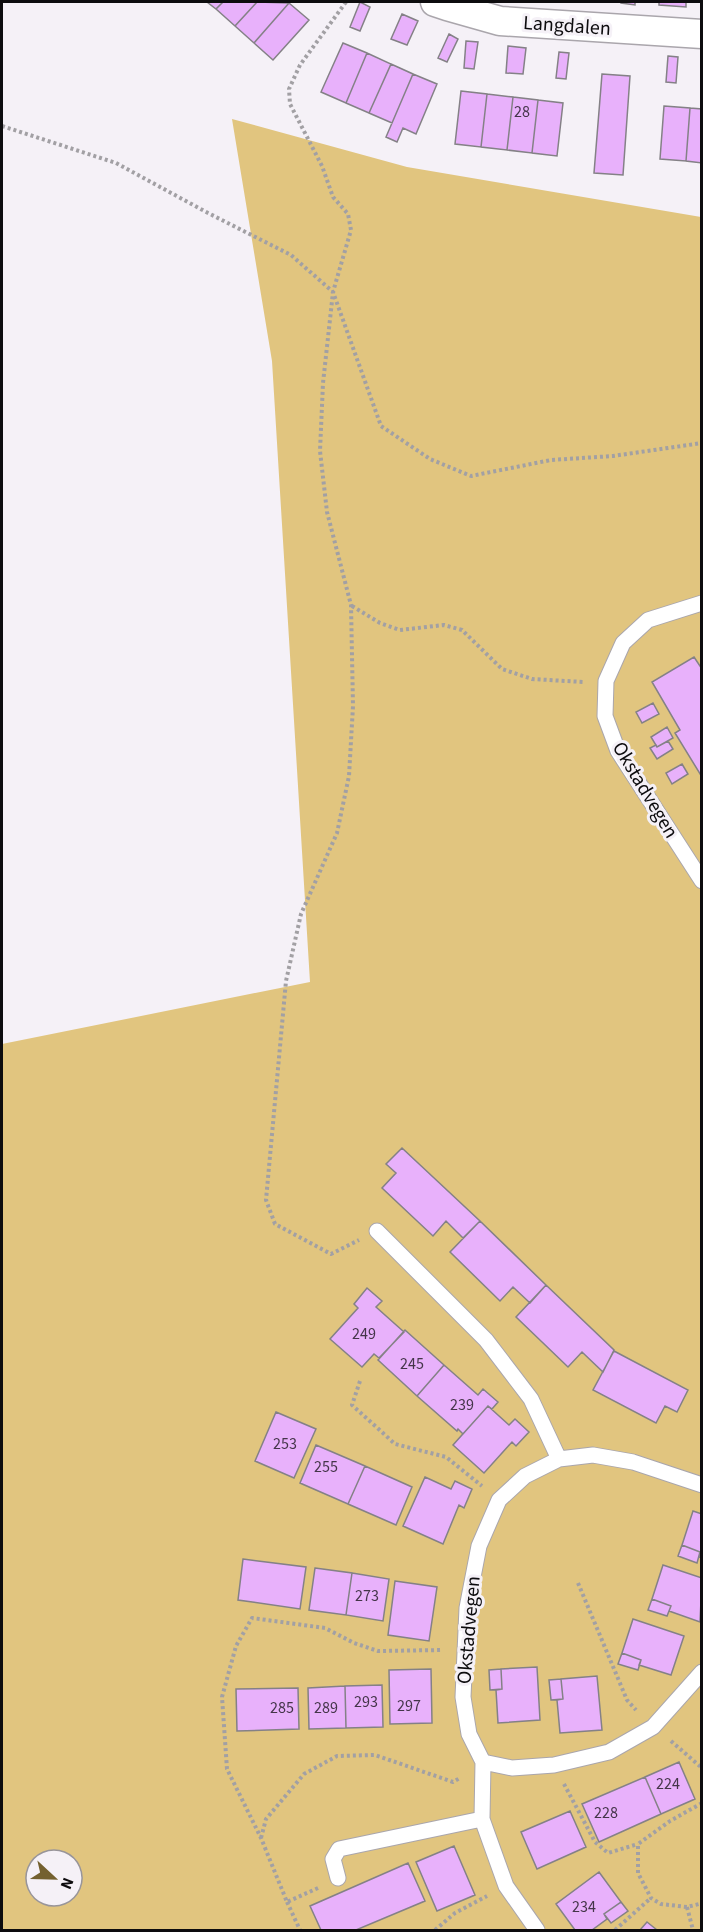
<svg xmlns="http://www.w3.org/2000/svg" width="703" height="1932" font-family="'Source Sans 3',sans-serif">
	<rect width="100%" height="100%" fill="#f5f1f7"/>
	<path fill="#e1c57f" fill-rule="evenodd" d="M232,119L407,167L701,217V1930H2V1044L310,982L272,361ZM36,1860H72V1896H36Z"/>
	<path fill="#e8b1fb" stroke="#848186" stroke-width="1.5" d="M207,2H223L216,9Z
		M223,2H257L235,26L216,9Z
		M257,2L289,3L254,43L235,26Z
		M360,2L370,7L360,31L350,27Z
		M621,2H635V5L621,3Z
		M659,2H686V7L659,5Z
		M289,3L309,20L273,60L254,43Z
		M402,14L418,21L407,45L391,39Z
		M449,34L458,39L447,62L438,58Z
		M466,41L478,42L474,69L464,68Z
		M343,43L367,53L346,103L321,92Z
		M508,46L526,48L523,74L506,73Z
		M559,52L569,53L566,79L556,78Z
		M367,53L391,64L369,113L346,103Z
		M668,56L678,57L676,83L666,82Z
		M391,64L413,74L392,123L369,113Z
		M413,74L437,84L416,134L403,128L397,142L386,137Z
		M602,74L630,76L623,175L594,173Z
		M461,91L487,94L481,147L455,144Z
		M487,94L513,97L507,150L481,147Z
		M513,97L538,100L532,153L507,150Z
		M538,100L563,103L557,156L532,153Z
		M664,106L690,108L686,161L660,159Z
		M690,108L702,109V163L686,161Z
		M694,657L702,669V777L675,733L680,730L652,682Z
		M653,703L659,714L642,723L636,712Z
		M667,727L673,738L657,747L651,737Z
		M668,741L673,749L657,759L650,748L656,745L657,747Z
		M682,764L688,774L672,784L666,773Z
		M402,1148L480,1221L463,1238L446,1221L433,1236L382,1188L396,1173L386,1164Z
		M480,1221L546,1285L530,1303L513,1287L500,1301L450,1252Z
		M546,1285L614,1350L603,1372L582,1352L568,1367L516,1317Z
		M367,1288L382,1301L376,1307L404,1332L379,1358L374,1354L362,1367L330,1339L358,1308L354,1304Z
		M405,1330L444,1365L417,1396L378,1360Z
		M614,1351L688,1390L677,1412L665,1406L656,1423L593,1390Z
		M444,1365L478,1395L483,1389L498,1402L492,1409L488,1406L463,1434L458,1429L457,1431L417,1396Z
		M488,1406L509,1425L515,1419L529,1432L516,1446L512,1442L484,1473L453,1445Z
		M276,1412L316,1429L294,1478L255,1461Z
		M316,1445L365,1466L348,1504L300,1483Z
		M365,1466L412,1487L396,1525L348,1504Z
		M425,1477L451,1489L455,1481L472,1489L464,1508L459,1505L443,1544L403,1526Z
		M693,1511L702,1514V1558L699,1557L700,1552L682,1545Z
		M682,1545L700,1552L697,1563L678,1556Z
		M243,1559L306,1567L300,1609L238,1600Z
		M663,1565L702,1578L700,1622L669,1611L671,1606L652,1599Z
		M315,1568L352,1573L346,1615L309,1610Z
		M352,1573L389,1579L383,1621L346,1615Z
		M395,1581L437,1587L429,1641L388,1635Z
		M652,1599L671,1606L667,1616L648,1610Z
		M633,1619L684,1636L671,1675L639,1665L641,1660L622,1653Z
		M622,1653L641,1660L638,1670L618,1664Z
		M537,1667L540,1720L498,1723L496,1690L502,1689L501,1669Z
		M431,1669L432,1723L390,1724L389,1670Z
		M501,1669L502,1689L490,1690L489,1670Z
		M597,1676L602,1730L560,1733L557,1700L563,1699L561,1679Z
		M561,1679L563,1699L551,1700L549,1680Z
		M382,1685L383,1727L346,1728L345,1686Z
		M345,1686L346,1728L309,1729L308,1688Z
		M298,1688L299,1729L237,1731L236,1689Z
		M679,1762L695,1799L661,1814L645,1777Z
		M645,1777L661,1814L599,1842L582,1804Z
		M570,1811L586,1847L537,1869L521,1832Z
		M454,1846L475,1895L437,1911L416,1862Z
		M408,1863L425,1901L356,1930H321L310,1906Z
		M599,1872L621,1902L604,1914L607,1919L592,1930H575L556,1904Z
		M621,1902L628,1911L611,1923L604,1914Z
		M647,1922L657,1930H640Z"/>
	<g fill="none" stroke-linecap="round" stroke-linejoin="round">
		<defs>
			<path id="lane" d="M702,603L648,620L623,643L606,681L605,716L618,751L702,881
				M377,1231L486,1340L531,1399L559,1459
				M483,1762L512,1768L554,1765L609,1752L653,1727L702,1672
				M338,1878L333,1859L339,1849L482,1819
				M537,1930L506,1886L482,1819L483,1762L469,1734L463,1697L467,1608L479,1546L499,1500L525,1476L559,1459L593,1455L633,1462L702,1485"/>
			<path id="street" d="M435,2L447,6L500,21L702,34"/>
		</defs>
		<use href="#lane" stroke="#aaa6ac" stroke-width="17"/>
		<use href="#street" stroke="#aaa6ac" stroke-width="31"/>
		<path stroke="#a2a0a4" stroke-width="4" stroke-dasharray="3 3" stroke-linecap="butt" d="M346,2L300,65L289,89L290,104L322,166L333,197L348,214L351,230L333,292L323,383L320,451L327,512L351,605L353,706L349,776L337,833L301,914L286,981L266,1200L275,1224L331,1254L359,1240
			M2,126L116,163L208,213L291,255L333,292L381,426L430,459L471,476L551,460L613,456L702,443
			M352,606L380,623L400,630L444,625L462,630L502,669L532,679L583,682
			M360,1381L352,1405L395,1444L446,1457L482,1486
			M578,1583L627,1700L636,1710
			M671,1741L702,1768
			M564,1784L595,1842L608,1853L638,1844
			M702,1803L670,1821L638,1844V1873L651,1898L661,1904L687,1907L699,1904L702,1902
			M261,1838L266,1819L304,1774L337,1756L375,1755L453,1782L460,1778
			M318,1888L287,1902L261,1838L227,1769L222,1697L236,1646L252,1618L325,1628L354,1643L378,1651L443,1650
			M287,1902L300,1930
			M687,1907L693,1930
			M435,1930L455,1913L487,1896
			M615,1930L651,1898"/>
		<use href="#lane" stroke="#fff" stroke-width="15"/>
		<use href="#street" stroke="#fff" stroke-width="28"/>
	</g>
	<g text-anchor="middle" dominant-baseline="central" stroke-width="6" stroke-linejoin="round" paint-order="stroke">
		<g font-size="16" fill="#443549">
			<text x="522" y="112">28</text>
			<text x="364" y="1334">249</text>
			<text x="412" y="1364">245</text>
			<text x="462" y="1405">239</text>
			<text x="285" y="1444">253</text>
			<text x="326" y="1467">255</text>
			<text x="367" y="1596">273</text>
			<text x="366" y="1702">293</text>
			<text x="409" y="1706">297</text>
			<text x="282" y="1708">285</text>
			<text x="326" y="1708">289</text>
			<text x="668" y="1784">224</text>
			<text x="606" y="1813">228</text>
			<text x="584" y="1907">234</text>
		</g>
		<g font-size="20" fill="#0d0c0e" stroke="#f5f1f7">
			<text transform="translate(567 26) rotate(4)">Langdalen</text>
			<text transform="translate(645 790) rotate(59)">Okstadvegen</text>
			<text transform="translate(469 1630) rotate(-85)">Okstadvegen</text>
		</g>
	</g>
	<rect width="703" height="1932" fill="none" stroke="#0d0c0e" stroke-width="6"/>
	<g transform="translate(54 1878) rotate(112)"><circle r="28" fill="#f5f1f7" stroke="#98959a" stroke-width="1.5"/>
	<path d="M0-4.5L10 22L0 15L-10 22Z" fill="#746130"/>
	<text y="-9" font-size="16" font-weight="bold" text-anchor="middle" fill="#0d0c0e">N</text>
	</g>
</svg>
